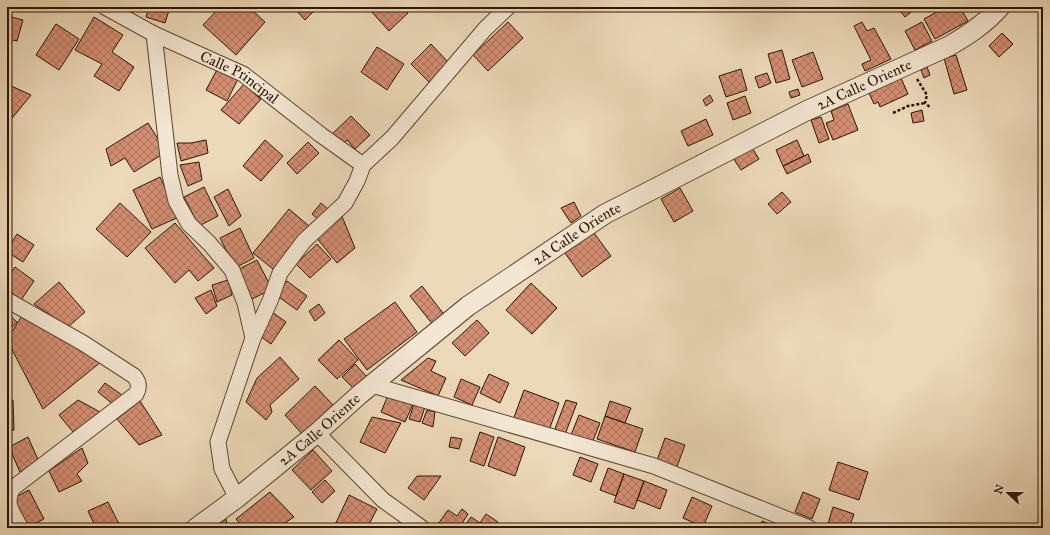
<svg xmlns="http://www.w3.org/2000/svg" width="1050" height="535" font-family="'IM FELL Great Primer',serif">
	<defs>
		<pattern id="building-cross-hatch" width="8" height="8" patternUnits="userSpaceOnUse"><rect width="8" height="8" fill="#d48e73"/><path d="M0 0l8 8M0 8l8-8" fill="none" stroke="#ac735c"/></pattern>
	</defs>
	<rect width="100%" height="100%" fill="#ecd9b9"/>
	<filter id="stains"><feTurbulence type="fractalNoise" baseFrequency=".005" numOctaves="4"/><feColorMatrix values="0 0 0 0 .2 0 0 0 0 .09 0 0 0 0 .02 0 0 0 .5 -.17"/></filter>
	<radialGradient id="worn" r=".72"><stop offset=".6" stop-color="#630" stop-opacity="0"/><stop offset="1" stop-color="#630" stop-opacity=".3"/></radialGradient>
	<path fill="url(#building-cross-hatch)" stroke="#2c1603" d="M117,7H135L131,14Z
		M149,7H170L165,23L146,17Z
		M220,7H249L265,22L236,55L203,25Z
		M293,7H318L305,20Z
		M373,7H402L408,13L389,31L370,10Z
		M905,7H914L915,9L905,17L900,11Z
		M946,7H960L968,21L935,39L924,19Z
		M7,16L23,20L17,41L7,39Z
		M94,17L123,35L112,52L134,67L119,91L94,76L102,64L75,50Z
		M508,22L523,38L488,71L473,55Z
		M862,22L867,31L874,28L891,59L865,71L862,64L871,60L854,26Z
		M922,22L932,41L915,50L905,31Z
		M56,24L79,39L59,70L36,55Z
		M1002,33L1013,44L999,57L989,46Z
		M431,44L449,63L429,82L411,64Z
		M377,47L404,64L387,90L361,72Z
		M782,50L790,79L776,83L768,54Z
		M813,52L823,79L802,87L792,60Z
		M956,55L967,90L954,94L944,58Z
		M219,66L239,77L227,101L206,90Z
		M927,67L930,75L924,78L921,70Z
		M741,69L747,90L726,97L719,76Z
		M767,73L771,83L759,88L755,77Z
		M901,78L908,94L880,107L878,102L874,104L869,93Z
		M244,84L261,99L239,124L221,110Z
		M9,85L31,95L9,122H7V89Z
		M798,89L800,95L791,98L789,92Z
		M710,95L713,101L706,106L703,100Z
		M745,96L751,113L733,120L727,103Z
		M848,104L858,130L833,140L826,123L834,120L831,111Z
		M922,110L924,121L913,123L911,113Z
		M351,116L370,135L355,149L347,140L340,146L330,136Z
		M821,117L829,139L819,143L811,120Z
		M706,119L713,135L688,146L681,131Z
		M148,123L166,152L134,172L125,158L111,166L106,149Z
		M206,140L208,153L181,161L177,143H191Z
		M265,140L283,156L261,181L243,166Z
		M797,140L804,156L783,166L776,150Z
		M308,142L319,153L297,174L287,163Z
		M751,146L759,159L741,170L733,158Z
		M808,154L811,162L787,174L783,166Z
		M199,162L202,180L188,186L180,165Z
		M160,177L179,217L152,229L133,190Z
		M204,187L218,216L199,226L184,197Z
		M680,188L693,211L674,222L661,199Z
		M228,189L241,216L229,226L214,197Z
		M782,192L791,202L777,214L768,204Z
		M574,202L581,216L571,223L561,208Z
		M120,203L151,232L127,257L96,229Z
		M321,203L330,211L321,222L312,214Z
		M289,209L309,226L273,269L253,253Z
		M341,214L355,248L337,263L315,236Z
		M175,223L214,268L198,281L189,270L175,283L145,248Z
		M240,228L254,258L235,268L220,238Z
		M594,233L611,256L582,277L565,253Z
		M17,234L34,245L23,262L7,252V250Z
		M317,244L331,259L310,278L296,264Z
		M257,260L272,289L252,299L237,270Z
		M15,267L34,281L21,300L7,290V279Z
		M228,280L232,295L217,302L212,285Z
		M287,281L307,296L297,310L276,295Z
		M59,282L85,312L68,327L34,304Z
		M531,283L557,308L532,334L506,310Z
		M422,286L446,317L434,326L410,296Z
		M211,290L217,306L206,314L195,298Z
		M395,302L417,332L367,370L344,339Z
		M319,304L325,313L315,321L309,311Z
		M272,312L286,322L271,344L257,334Z
		M7,313L17,322L7,333Z
		M23,314L102,361L43,409L7,340Z
		M477,320L489,333L465,356L452,343Z
		M339,340L358,360L337,379L318,360Z
		M280,357L299,379L270,405L272,412L266,420L246,402L257,378Z
		M428,358L436,361L431,371L446,378L438,396L401,380Z
		M355,364L367,377L354,389L342,377Z
		M489,374L509,383L500,403L480,393Z
		M461,379L480,387L472,405L454,397Z
		M105,383L122,395L114,405L98,392Z
		M315,386L334,406L303,435L285,415Z
		M524,390L559,403L548,433L513,420Z
		M389,393L413,404L405,422L381,412Z
		M13,400L14,430L7,431V402Z
		M78,400L100,412L74,433L59,415Z
		M566,400L577,403L564,437L553,434Z
		M140,401L162,435L139,445L117,419Z
		M610,401L631,408L625,423L605,416Z
		M414,404L425,407L420,422L409,419Z
		M427,410L435,412L433,427L422,423Z
		M579,415L600,423L592,443L571,435Z
		M605,416L643,429L635,452L597,439Z
		M372,417L401,423L385,453L360,442Z
		M480,432L494,437L484,466L470,461Z
		M28,437L39,462L20,472L9,447Z
		M451,437L462,439L459,449L449,447Z
		M498,437L525,447L515,476L488,466Z
		M665,438L685,445L675,472L655,466Z
		M82,448L88,463L77,474L82,481L59,492L49,471Z
		M313,450L332,471L311,490L292,470Z
		M580,457L598,464L591,482L573,475Z
		M838,462L868,472L859,500L829,490Z
		M608,468L624,474L616,496L600,490Z
		M624,474L644,481L634,509L614,502Z
		M417,476H441L424,500L408,488Z
		M325,480L335,491L322,503L312,492Z
		M644,481L667,490L660,509L637,500Z
		M29,490L44,519L26,528L10,500Z
		M270,492L294,517L277,528H244L236,519Z
		M803,492L820,499L812,519L795,512Z
		M349,495L377,509L367,528L334,527Z
		M692,497L712,506L703,527L683,518Z
		M108,502L121,528H96L88,511Z
		M833,507L854,514L849,528L827,527Z
		M462,509L468,514L459,528H445L438,524L448,510L457,516Z
		M486,514L498,522L493,528H463L471,517L480,523Z
		M226,519L228,528H213Z
		M762,521L780,528H759Z"/>
	<g fill="none" stroke-linecap="round" stroke-linejoin="round">
		<defs>
			<g id="minor">
				<path id="s1" d="M105,7L154,34L243,74L321,135L363,165"/>
				<path d="M154,34L170,175L176,201L189,224L209,243L232,270L245,303L253,338"/>
				<path d="M7,300L83,343L134,376C139,382 140,387 136,394L13,488C3,503 14,515 21,528"/>
				<path d="M372,385L654,466L809,528"/>
				<path d="M317,433L383,500L422,528"/>
				<path d="M237,498L222,469L218,442L253,338L270,301L280,273L304,241L345,203L357,181L363,165L392,138L485,29L508,7"/>
			</g>
			<g id="tertiary">
				<path id="s2" d="M196,528L237,498L317,433L359,395L468,306L605,214L806,111L949,46C968,35 985,24 1000,7"/>
			</g>
		</defs>
		<use href="#minor" stroke="#5c4730" stroke-width="17"/>
		<use href="#tertiary" stroke="#5c4730" stroke-width="21"/>
		<path stroke="#2c1603" stroke-width="2.5" stroke-dasharray="3 2" stroke-linecap="butt" d="M917,79L927,95L925,103L931,108
			M893,113L908,106L925,103"/>
		<use href="#minor" stroke="#f3e6d2" stroke-width="15"/>
		<use href="#tertiary" stroke="#f3e6d2" stroke-width="19"/>
	</g>
	<g text-anchor="middle" dominant-baseline="central" stroke-width="3" stroke-linejoin="round" paint-order="stroke">
		<g font-size="15" fill="#2c1603" stroke="#f3e6d2">
			<text stroke="none"><textPath href="#s1" startOffset="152">Calle Principal</textPath></text>
			<text stroke="none"><textPath href="#s2" startOffset="806">2A Calle Oriente</textPath></text>
			<text stroke="none"><textPath href="#s2" startOffset="482">2A Calle Oriente</textPath></text>
			<text stroke="none"><textPath href="#s2" startOffset="158">2A Calle Oriente</textPath></text>
		</g>
	</g>
	<rect width="1050" height="535" fill="none" stroke="#ecd9b9" stroke-width="24"/>
	<rect x="8" y="8" width="1034" height="519" fill="none" stroke="#2c1603" stroke-width="2"/>
	<rect x="12" y="12" width="1026" height="511" fill="none" stroke="#2c1603"/>
	<g transform="translate(1008 493) rotate(292)" stroke="#f3e6d2" stroke-width="3" paint-order="stroke">
	<path d="M0-3L7 15L0 10L-7 15Z" fill="#2c1603"/>
	<text y="-6" font-size="11" font-weight="bold" text-anchor="middle" fill="#2c1603">N</text>
	</g>
	<rect width="100%" height="100%" filter="url(#stains)"/>
	<rect width="100%" height="100%" fill="url(#worn)"/>
</svg>
